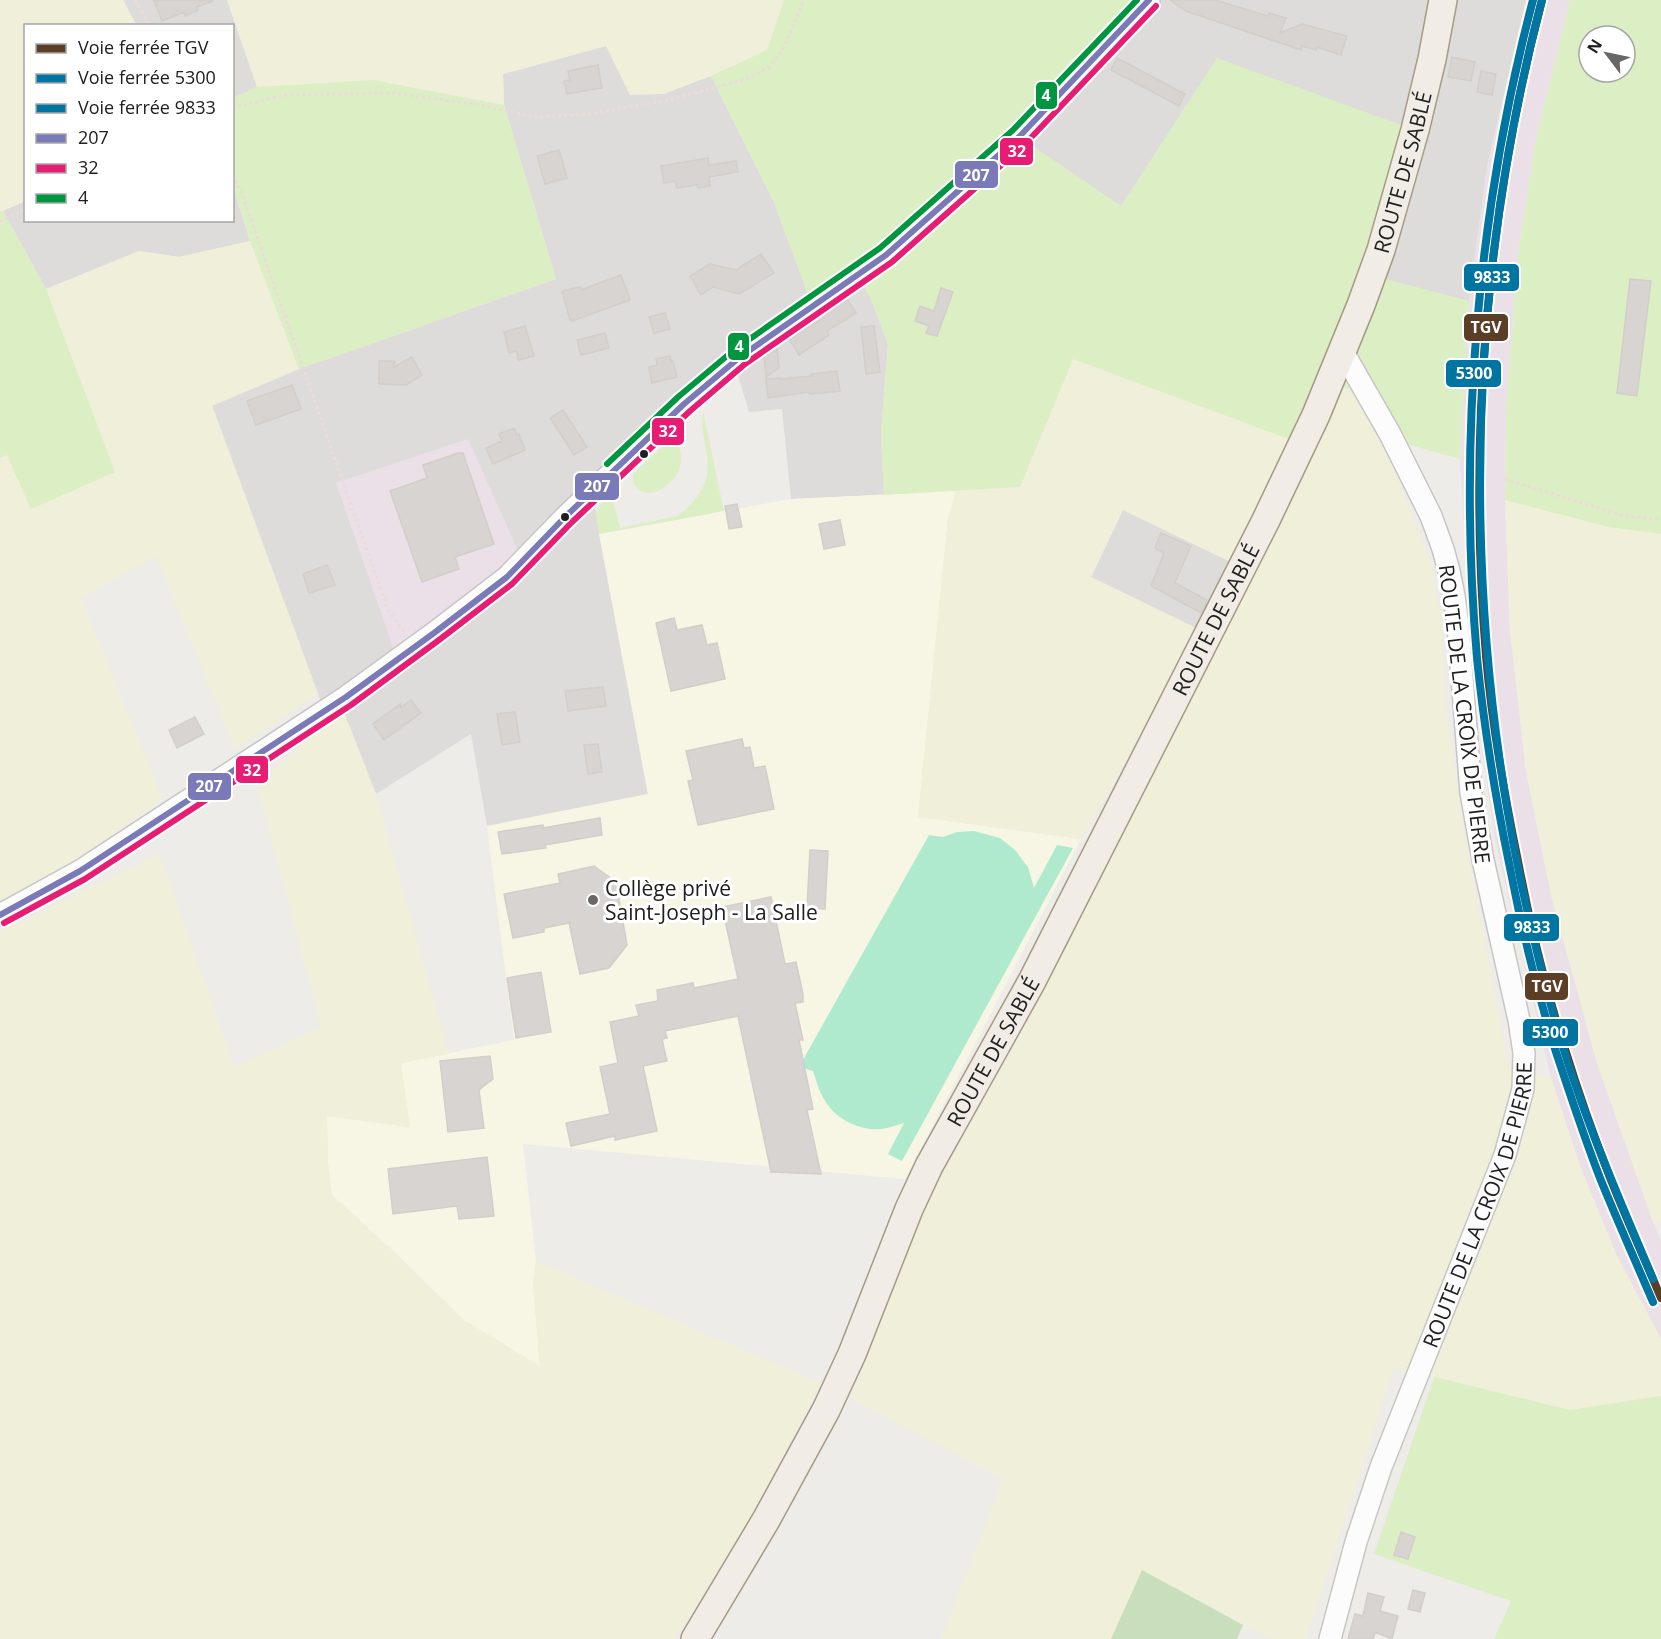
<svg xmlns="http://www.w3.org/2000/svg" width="1661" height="1639" font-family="'Open Sans',sans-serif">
	<rect width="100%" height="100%" fill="#eeece8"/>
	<path fill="#dddcda" d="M123,0H227L257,87L233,98L232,26L136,25Z
		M1147,0H1526L1487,167L1469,301L1378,278L1218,58L1121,206L1019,137Z
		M606,46L663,94L711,76L774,202L808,294L852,266L872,301L888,345L881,433L884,495L791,499L782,409L749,412L732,356L594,502L648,794L487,826L471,734L376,794L344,713L328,721L212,405L299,369L556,279L504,105L503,74Z
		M233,187L250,241L179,257L139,251L46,289L3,211L25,201L26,220H232Z
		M1123,510L1233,563L1200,630L1091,577Z"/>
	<path fill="#ece0e8" d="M1526,0H1570L1536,139L1517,261L1506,411L1505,500L1510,630L1526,771L1551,895L1597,1063L1653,1222L1661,1240V1339L1616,1254L1580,1166L1551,1078L1496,845L1482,752L1472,663L1460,459L1469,301L1487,168Z
		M468,439L518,551L461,603L394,650L336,483Z"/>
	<path fill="#f7f6e4" d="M956,491L948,519L918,817L1081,839L905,1179L523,1144L536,1261L533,1283L540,1367L464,1320L392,1250L332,1195L328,1164L327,1116L409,1127L401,1063L514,1040L487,826L648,794L599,534L791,499Z"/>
	<path fill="#efefda" d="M0,0H123L136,25L26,26L25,201L0,212Z
		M227,0H784L767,50L711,76L663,94L630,95L606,46L503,74L504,105L373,80L257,87Z
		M250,241L299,369L212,406L318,694L235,749L156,557L81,598L163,799L44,882L0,903V458L7,455L115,472L46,289L139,251L179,257Z
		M1072,359L1289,439L1233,563L1123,510L1091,577L1200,630L1081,839L918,817L948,519L956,491L1020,487Z
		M1342,387L1357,390L1381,437L1431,564L1441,623L1446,709L1463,826L1508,1066L1551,1078L1580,1166L1616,1254L1661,1339V1396L1570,1410L1394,1368L1306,1639H1270L1142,1570L1111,1639H941L1003,1479L851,1399L928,1201L1027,1023Z
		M1505,500L1609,527L1661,534V1221L1653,1222L1597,1063L1551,895L1526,771L1510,630Z
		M344,712L376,794L449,1054L401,1063L410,1127L327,1116L328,1164L332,1195L392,1250L464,1320L540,1366L533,1283L536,1261L821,1383L746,1525L675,1639H0V931L159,854L235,1067L321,1027L257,785L328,721Z"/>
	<path fill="#dceec4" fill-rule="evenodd" d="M784,0H1147L1019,137L1121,206L1217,58L1415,130L1378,277L1469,301L1460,459L1381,437L1356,390L1342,387L1313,448L1073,359L1020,487L884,495L881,433L888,345L872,301L852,266L808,295L774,202L711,76L767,50Z
		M1570,0H1661V534L1609,527L1505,500L1506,411L1517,261L1536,139ZM1589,36H1625V72H1589Z
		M373,80L504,105L556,279L299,369L250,241L233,187V98L257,87Z
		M3,211L46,289L115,472L31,509L7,455L0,458V212Z
		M703,411L724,511L599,534L596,513L601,504L609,499L613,500L620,528L677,516C685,511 691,504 697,497C720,467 698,442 703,411Z
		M676,434C679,445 683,456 680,467C677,479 661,493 648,493C642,493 637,488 633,483V474Z
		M1434,1377L1570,1410L1661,1396V1639H1494L1511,1601L1374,1554Z"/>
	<path fill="#c9dfbb" d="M1142,1570L1243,1625L1237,1639H1111Z"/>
	<path fill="#afeacf" d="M974,831L1000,838L1015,850L1028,867L1034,888L1057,845L1073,848L902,1161L888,1154L904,1123C897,1125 889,1128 881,1129C862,1131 839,1121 828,1105C820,1095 817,1083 813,1071L799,1067L929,835L943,837L957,832Z"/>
	<path fill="#d7d4d1" stroke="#d2cec9" stroke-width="1.5" d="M154,0H213V1L197,7L198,10L185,16L184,12L162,21Z
		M1170,0H1215L1268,16L1269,13L1286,18L1280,33L1302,24L1347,36L1341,55L1317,47L1316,50L1302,46L1301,50L1186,11Z
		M1452,57L1475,62L1471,81L1448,77Z
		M1117,58L1185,94L1179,106L1111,70Z
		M598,65L602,88L567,94L564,81L570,80L568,71Z
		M1481,71L1496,74L1492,95L1477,92Z
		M559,150L567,178L545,184L537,156Z
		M708,158L709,165L736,161L738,172L709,177L710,186L698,188L697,185L677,188L675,181L664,183L661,166Z
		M761,254L774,273L739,294L713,287L701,295L690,276L710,264L736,270Z
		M621,275L630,300L572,321V319L570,320L562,291L580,287L581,290Z
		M1630,279L1651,281L1637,396L1617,393Z
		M941,288L953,292L937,336L926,333L929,326L915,321L920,306L934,311Z
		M847,299L856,313L827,331L829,335L799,355L789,339L820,320L818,318Z
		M665,313L670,329L654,333L649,317Z
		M525,326L534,356L519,360L516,351L509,353L504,332Z
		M874,326L880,372L866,374L861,327Z
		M605,333L609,348L581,355L577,340Z
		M777,348L779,368L766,377L764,356Z
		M670,356L671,361H673L677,377L652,383L649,367L657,365L656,359Z
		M412,357L422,375L406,385L379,384V361H395L394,367Z
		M837,371L840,391L810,394L809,392L768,398L766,379L780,378V379L813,376L811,374Z
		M292,385L301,409L256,425L247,401Z
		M563,410L587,447L574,455L550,418Z
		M514,428L517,435L519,434L525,450L493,464L486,448L502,441L499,434Z
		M458,453H463L494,544L455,557L459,569L422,582L390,491L427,478L423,465Z
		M737,504L742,527L729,529L725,506Z
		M840,520L845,545L824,549L819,524Z
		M1161,533L1191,546L1175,583L1207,600L1201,613L1151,586L1164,553L1155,548Z
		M327,565L335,585L309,593L303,574Z
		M674,618L677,630L702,625L707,645L717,643L725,679L671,691L656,623Z
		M603,687L606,706L568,711L565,691Z
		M411,700L421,713L384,740L373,724L400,704L401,707Z
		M515,712L520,742L502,745L497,714Z
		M195,717L204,734L177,748L169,730Z
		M742,739L744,748L750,747L754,768L765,766L774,809L698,825L688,781L693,780L686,751Z
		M598,744L602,772L588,774L584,745Z
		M600,818L602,835L545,845L546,848L502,854L498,832L543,825V828Z
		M810,850L828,851L825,909L807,908Z
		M594,866L616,882L627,945L609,968L580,974L569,923L544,928V932L513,938L504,894L560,883L558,874Z
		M771,897L785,964L796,962L803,994V1002L795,1003L803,1040H799L813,1109L807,1110L821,1174L771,1172L738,1016L665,1031L667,1038L662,1039L667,1061L643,1066L657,1131L615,1140V1136L571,1146L566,1123L610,1114L600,1067L618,1063L610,1022L639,1016L636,1005L658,1001L657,990L693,983L694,988L738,979L722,907Z
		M541,972L551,1032L516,1038L507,978Z
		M490,1056L493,1079L479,1090L484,1128L448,1132L440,1061Z
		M487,1157L494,1216L459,1219L457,1206L393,1214L388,1169Z
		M1401,1532L1415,1537L1408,1559L1394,1555Z
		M1413,1590L1425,1593L1420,1612L1408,1609Z
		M1368,1593L1384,1597L1380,1611L1398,1616L1392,1639L1375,1632L1373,1639H1348L1355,1614L1363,1616Z"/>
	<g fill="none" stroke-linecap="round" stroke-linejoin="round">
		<defs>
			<g id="minor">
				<path d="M0,915L80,871L346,697L434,633L507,577L565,517L684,404L740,357L886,255L1019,137L1103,50L1149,0"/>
				<path id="s1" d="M1330,1639L1356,1542L1381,1467L1505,1155L1523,1089L1524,1053L1519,1020L1483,860L1471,793L1458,626L1454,596L1449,571L1443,549L1431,516L1390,434L1343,352"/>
			</g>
			<g id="major">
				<path id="s2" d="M695,1639L766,1520L826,1410L852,1354L909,1209L929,1166L1032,981L1266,520L1316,415L1361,305L1381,250L1415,130L1432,59L1443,0"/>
			</g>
		</defs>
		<use href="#minor" stroke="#c7c6c4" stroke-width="24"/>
		<use href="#major" stroke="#a59a84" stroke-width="30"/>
		<path stroke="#ecdbd9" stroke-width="3" stroke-dasharray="3 3" stroke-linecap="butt" d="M135,0L144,15L148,26
			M232,108L284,95L393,93L475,104L534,117L588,114L664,101L746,79L769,67L783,49L804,0
			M232,175L242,194L388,610L405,633
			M0,222L26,209
			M1505,479L1621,515L1661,520"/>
		<use href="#minor" stroke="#fcfcfc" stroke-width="21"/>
		<use href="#major" stroke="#f1ece5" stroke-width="27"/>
		<defs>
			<path id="bus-1" d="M0,915L80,871L346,697L434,633L507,577L565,517L684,404L740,357L886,255L1019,137L1149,0"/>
			<path id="bus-2" d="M4,923L85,879L351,705L439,640L512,584L571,523L690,411L745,364L892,262L1025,144L1156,6"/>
			<path id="bus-3" d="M607,464L678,397L734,350L880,248L1013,130L1137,0"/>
		</defs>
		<use href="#bus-1" stroke="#fff" stroke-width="10"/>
		<use href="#bus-2" stroke="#fff" stroke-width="10"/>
		<use href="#bus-3" stroke="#fff" stroke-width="10"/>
		<use href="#bus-1" stroke="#7a7ab9" stroke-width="6"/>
		<use href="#bus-2" stroke="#e71d73" stroke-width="6"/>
		<use href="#bus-3" stroke="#009640" stroke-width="6"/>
		<defs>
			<path id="rail-1" d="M1542,0C1486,213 1468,437 1486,656C1492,725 1504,793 1518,861C1530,924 1545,987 1565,1049C1578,1091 1593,1134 1609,1175C1625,1216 1644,1257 1661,1298"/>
			<path id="rail-2" d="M1533,0C1477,212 1458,439 1477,658C1484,727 1495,795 1509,863C1521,926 1537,991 1556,1052C1570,1094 1584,1137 1600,1178C1617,1220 1635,1260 1653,1302"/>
			<path id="rail-3" d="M1542,0C1453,338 1461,699 1559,1034C1584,1118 1619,1199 1653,1279"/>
		</defs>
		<use href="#rail-1" stroke="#fff" stroke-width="12"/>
		<use href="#rail-2" stroke="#fff" stroke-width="12"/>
		<use href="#rail-3" stroke="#fff" stroke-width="12"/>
		<use href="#rail-1" stroke="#5c3e26" stroke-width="8"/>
		<use href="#rail-2" stroke="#0075a1" stroke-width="8"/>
		<use href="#rail-3" stroke="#0075a1" stroke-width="8"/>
	</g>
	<g fill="#202020" stroke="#fff" stroke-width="2">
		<circle cx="644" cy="454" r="5"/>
		<circle cx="565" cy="517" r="5"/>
	</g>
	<circle fill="#686766" stroke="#fff" stroke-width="2" cx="593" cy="900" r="6"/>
	<g text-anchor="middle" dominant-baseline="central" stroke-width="6" stroke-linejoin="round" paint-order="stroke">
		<g font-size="21" fill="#202020" stroke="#fff">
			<text stroke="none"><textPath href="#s2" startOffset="1632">ROUTE DE SABLÉ</textPath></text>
			<text stroke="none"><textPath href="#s2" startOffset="1146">ROUTE DE SABLÉ</textPath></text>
			<text transform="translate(1465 714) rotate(83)">ROUTE DE LA CROIX DE PIERRE</text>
			<text stroke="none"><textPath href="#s2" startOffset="660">ROUTE DE SABLÉ</textPath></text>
			<text stroke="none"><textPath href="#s1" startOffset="460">ROUTE DE LA CROIX DE PIERRE</textPath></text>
		</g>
		<g font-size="21" fill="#202020" stroke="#fff" text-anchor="start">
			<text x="605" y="888">Collège privé<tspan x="605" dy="24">Saint-Joseph - La Salle</tspan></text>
		</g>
	</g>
	<g stroke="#fff" stroke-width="2">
		<rect x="1035" y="81" width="23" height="29" rx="6" fill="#009640"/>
		<rect x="999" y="137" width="35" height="29" rx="6" fill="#e71d73"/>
		<rect x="954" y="160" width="45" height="29" rx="6" fill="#7a7ab9"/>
		<rect x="1463" y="263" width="57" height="29" rx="6" fill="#0075a1"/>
		<rect x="1463" y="313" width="46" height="29" rx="6" fill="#5c3e26"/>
		<rect x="727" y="332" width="23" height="29" rx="6" fill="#009640"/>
		<rect x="1445" y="359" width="57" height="29" rx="6" fill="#0075a1"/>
		<rect x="651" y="417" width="34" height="29" rx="6" fill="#e71d73"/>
		<rect x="574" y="472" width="46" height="29" rx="6" fill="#7a7ab9"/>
		<rect x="235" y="755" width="34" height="29" rx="6" fill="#e71d73"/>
		<rect x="187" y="772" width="45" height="29" rx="6" fill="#7a7ab9"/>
		<rect x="1503" y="913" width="57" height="29" rx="6" fill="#0075a1"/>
		<rect x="1524" y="972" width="45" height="29" rx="6" fill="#5c3e26"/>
		<rect x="1522" y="1018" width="57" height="29" rx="6" fill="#0075a1"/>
	</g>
	<g font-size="16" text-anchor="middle" font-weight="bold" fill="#fff">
		<text x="1046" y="101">4</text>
		<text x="1017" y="157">32</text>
		<text x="976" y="181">207</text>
		<text x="1492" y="283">9833</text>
		<text x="1486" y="333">TGV</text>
		<text x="739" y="352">4</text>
		<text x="1474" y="379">5300</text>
		<text x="668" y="437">32</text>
		<text x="597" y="492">207</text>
		<text x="252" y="776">32</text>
		<text x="209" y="792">207</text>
		<text x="1532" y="933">9833</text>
		<text x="1547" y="992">TGV</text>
		<text x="1550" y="1038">5300</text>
	</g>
	<rect x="24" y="24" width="210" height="198" fill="#ffffff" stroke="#a6a6a6" stroke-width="1.5"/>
	<rect x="36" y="44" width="30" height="9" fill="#5c3e26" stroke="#a6a6a6" stroke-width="1.5"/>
	<text x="78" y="54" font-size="18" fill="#202020">Voie ferrée TGV</text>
	<rect x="36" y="74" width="30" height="9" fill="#0075a1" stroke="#a6a6a6" stroke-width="1.5"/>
	<text x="78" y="84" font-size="18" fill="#202020">Voie ferrée 5300</text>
	<rect x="36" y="104" width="30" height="9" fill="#0075a1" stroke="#a6a6a6" stroke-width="1.5"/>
	<text x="78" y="114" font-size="18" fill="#202020">Voie ferrée 9833</text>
	<rect x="36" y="134" width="30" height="9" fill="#7a7ab9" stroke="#a6a6a6" stroke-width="1.5"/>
	<text x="78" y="144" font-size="18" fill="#202020">207</text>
	<rect x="36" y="164" width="30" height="9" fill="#e71d73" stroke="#a6a6a6" stroke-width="1.5"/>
	<text x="78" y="174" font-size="18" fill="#202020">32</text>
	<rect x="36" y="194" width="30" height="9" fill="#009640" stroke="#a6a6a6" stroke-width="1.5"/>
	<text x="78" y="204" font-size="18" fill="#202020">4</text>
	<g transform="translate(1607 54) rotate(302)"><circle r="28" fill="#ffffff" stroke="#a6a6a6" stroke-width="1.5"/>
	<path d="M0-4.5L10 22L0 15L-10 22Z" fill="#686766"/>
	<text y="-9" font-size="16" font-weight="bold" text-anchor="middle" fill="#202020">N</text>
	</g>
</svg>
